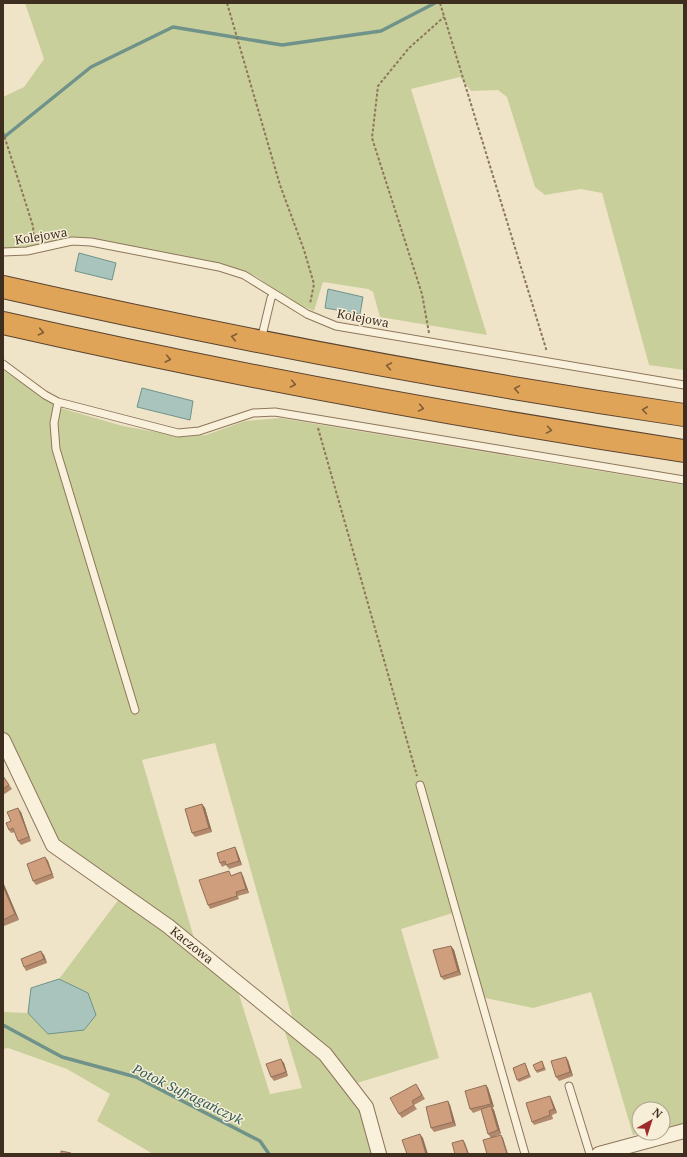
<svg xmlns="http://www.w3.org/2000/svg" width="687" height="1157" font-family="'Noto Serif',serif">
	<rect width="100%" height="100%" fill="#f0e4c8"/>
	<path fill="#c9cf9b" d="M25,3H684V370L649,365L602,193L581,189L545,195L535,187L507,97L498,90L471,91L460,77L411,89L487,335L380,317L373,292L368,289L323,282L314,311L289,300L257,277L232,267L91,238H70L30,247L3,248V97L24,87L44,59Z
		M3,370L57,407L123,426L184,437L206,435L245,421L280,418L684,485V1125L663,1129V1109H639V1133H644L633,1135L591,992L533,1008L481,997L456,912L401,929L439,1058L357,1083L329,1050L294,1024L215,743L142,760L196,945L56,842L3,735Z
		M119,899L166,929L237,988L270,1094L302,1088L283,1025L322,1057L363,1109L374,1154H153L97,1121L110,1094L67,1069L8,1048L3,1049V1012L28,1013L48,1034L88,994L59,979Z"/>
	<path fill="#a9c4bc" stroke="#6f938a" d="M79,253L116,263L112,280L75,271Z
		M328,289L363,297L360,314L325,308Z
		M142,388L193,401L190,420L137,407Z
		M59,979L88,993L96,1015L84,1030L48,1034L28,1013L31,988Z"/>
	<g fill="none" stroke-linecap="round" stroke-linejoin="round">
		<path stroke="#6f938a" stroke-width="3.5" d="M3,138L91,67L173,27L282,45L381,31L435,3
			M3,1025L62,1057L136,1077L260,1141L269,1154"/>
		<defs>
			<path id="lane" d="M3,252L27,251L72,241L91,242L219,267L244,275L307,314L336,326L684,385
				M261,340L271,298L274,294
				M3,364L45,395L58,402L178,433L199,431L253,413L275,412L684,480
				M58,402L54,423L56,449L135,710
				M420,785L525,1154
				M569,1086L590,1154"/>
			<path id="street" d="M3,740L53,845L168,926L325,1054L366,1107L379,1154
				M599,1154L684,1131"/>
			<path id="highway" d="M3,287C228,338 455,381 684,415
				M3,323C228,374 456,416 684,451"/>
		</defs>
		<use href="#lane" stroke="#8d765c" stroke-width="9"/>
		<use href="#street" stroke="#8d765c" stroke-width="16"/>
		<use href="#highway" stroke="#5b4430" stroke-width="24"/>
		<path stroke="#8d765c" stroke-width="2" stroke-dasharray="3 2" stroke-linecap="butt" d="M227,3L280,185L304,250L314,284L310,304
			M440,3L547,352
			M3,132L33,226L34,240
			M429,333L422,294L372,138L378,86L409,48L444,17
			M318,428L417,776"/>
		<use href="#lane" stroke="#faf1dc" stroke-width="7"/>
		<use href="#street" stroke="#faf1dc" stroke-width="14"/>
		<use href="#highway" stroke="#e0a458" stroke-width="22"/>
	</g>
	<path fill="#b2896c" d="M3,776L12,789L3,795Z
		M202,804L205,808L212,832L195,837L192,833Z
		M21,812L31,841L21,845L18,841L15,832L11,833L9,830L11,821Z
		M235,847L237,851L242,865L229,869L226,865L222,867L220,863Z
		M45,857L48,861L54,878L36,885L33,881Z
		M241,872L243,876L249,893L238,896L239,899L210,909L208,905L232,875Z
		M3,882L19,920L4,926L3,925Z
		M451,946L454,950L461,975L444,980L441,977Z
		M44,955L47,963L26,971L24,967Z
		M568,1060L573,1076L559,1081L556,1077Z
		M542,1061L543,1063L546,1070L537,1073L536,1071Z
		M284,1063L288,1076L274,1081L271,1077Z
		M526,1065L531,1077L519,1082L517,1080Z
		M486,1085L488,1088L494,1107L492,1108L494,1110L501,1134L491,1138L488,1134L481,1110L473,1113L470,1109Z
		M418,1087L425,1099L414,1105L417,1109L402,1118L399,1114Z
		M552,1100L557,1113L552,1115L553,1119L534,1125L532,1122Z
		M448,1101L450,1105L456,1126L434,1132L431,1128Z"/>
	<path fill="#916f58" d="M202,804L205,808L212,832L209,828Z
		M18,808L21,812L31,841L29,837Z
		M235,847L237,851L242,865L239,861Z
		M45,857L48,861L54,878L52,874Z
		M241,872L243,876L249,893L246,889Z
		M3,882L19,920L15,914L3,886Z
		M451,946L454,950L461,975L458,971Z
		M41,951L44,955L47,963L44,959Z
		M566,1057L568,1060L573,1076L570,1072Z
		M281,1059L284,1063L288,1076L286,1072Z
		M486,1085L488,1088L494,1107L491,1104Z
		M550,1096L552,1100L557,1113L554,1109Z
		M448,1101L450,1105L456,1126L453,1122Z
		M491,1106L494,1110L501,1134L498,1130Z
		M420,1134L423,1138L428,1154H426Z
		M501,1135L503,1138L508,1154H507Z
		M463,1140L465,1143L469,1154H468Z"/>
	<path fill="#cf9f7d" stroke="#916f58" d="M3,776L9,785L3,789Z
		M202,804L209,828L192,833L185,809Z
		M18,808L29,837L18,841L13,828L9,830L6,823L11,821L7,812Z
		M235,847L239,861L226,865L225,861L220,863L217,853Z
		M45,857L52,874L33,881L27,864Z
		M229,871L231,876L241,872L246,889L236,892L237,896L208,905L199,880Z
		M3,886L15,914L3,920Z
		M451,946L458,971L441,977L433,950Z
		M41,951L44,959L24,967L21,959Z
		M566,1057L570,1072L556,1077L551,1061Z
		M281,1059L286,1072L271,1077L266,1064Z
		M542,1061L544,1068L536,1071L533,1065Z
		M525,1063L529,1075L517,1080L513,1068Z
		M416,1084L422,1095L412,1101L414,1105L399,1114L390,1098Z
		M486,1085L491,1104L470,1109L465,1091Z
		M550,1096L554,1109L549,1111L550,1115L532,1122L526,1103Z
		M448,1101L453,1122L431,1128L426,1107Z
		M491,1106L498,1130L488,1134L481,1109Z
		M420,1134L426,1154H407L402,1140Z
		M501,1135L507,1154H487L483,1140Z
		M463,1140L468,1154H455L452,1143Z
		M61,1151L71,1153L70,1154H61Z"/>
	<defs><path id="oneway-chevron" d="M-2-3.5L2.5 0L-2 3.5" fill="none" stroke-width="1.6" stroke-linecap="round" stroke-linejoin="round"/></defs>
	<g stroke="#7e5d36">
		<use href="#oneway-chevron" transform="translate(41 332) rotate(13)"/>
		<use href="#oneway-chevron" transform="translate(234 337) rotate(-169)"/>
		<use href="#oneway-chevron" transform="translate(168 359) rotate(11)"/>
		<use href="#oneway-chevron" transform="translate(389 366) rotate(-170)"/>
		<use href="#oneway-chevron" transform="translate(293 384) rotate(11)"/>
		<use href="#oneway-chevron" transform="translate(517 389) rotate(-170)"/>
		<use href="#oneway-chevron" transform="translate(421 408) rotate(10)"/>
		<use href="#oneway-chevron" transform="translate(645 410) rotate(-172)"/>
		<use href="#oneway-chevron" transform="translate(549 430) rotate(9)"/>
	</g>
	<g text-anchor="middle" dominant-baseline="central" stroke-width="3" stroke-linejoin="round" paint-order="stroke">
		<g font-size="12" fill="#3d2e20" stroke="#f7eed8">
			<text transform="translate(41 236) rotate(-9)">Kolejowa</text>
			<text transform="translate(363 318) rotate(11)">Kolejowa</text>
			<text transform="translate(192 945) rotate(39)">Kaczowa</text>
		</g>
		<g font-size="13" font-style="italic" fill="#2f5d5a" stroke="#f7eed8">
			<text transform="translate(188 1094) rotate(26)">Potok Sufragańczyk</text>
		</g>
	</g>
	<rect width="687" height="1157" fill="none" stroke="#3d2e20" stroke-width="8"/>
	<g transform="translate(651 1121) rotate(39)"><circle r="19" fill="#f7eed8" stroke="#ada18e"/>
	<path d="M0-3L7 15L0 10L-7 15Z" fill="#9e2a2b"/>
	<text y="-6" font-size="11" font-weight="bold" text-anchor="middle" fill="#3d2e20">N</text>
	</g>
</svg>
